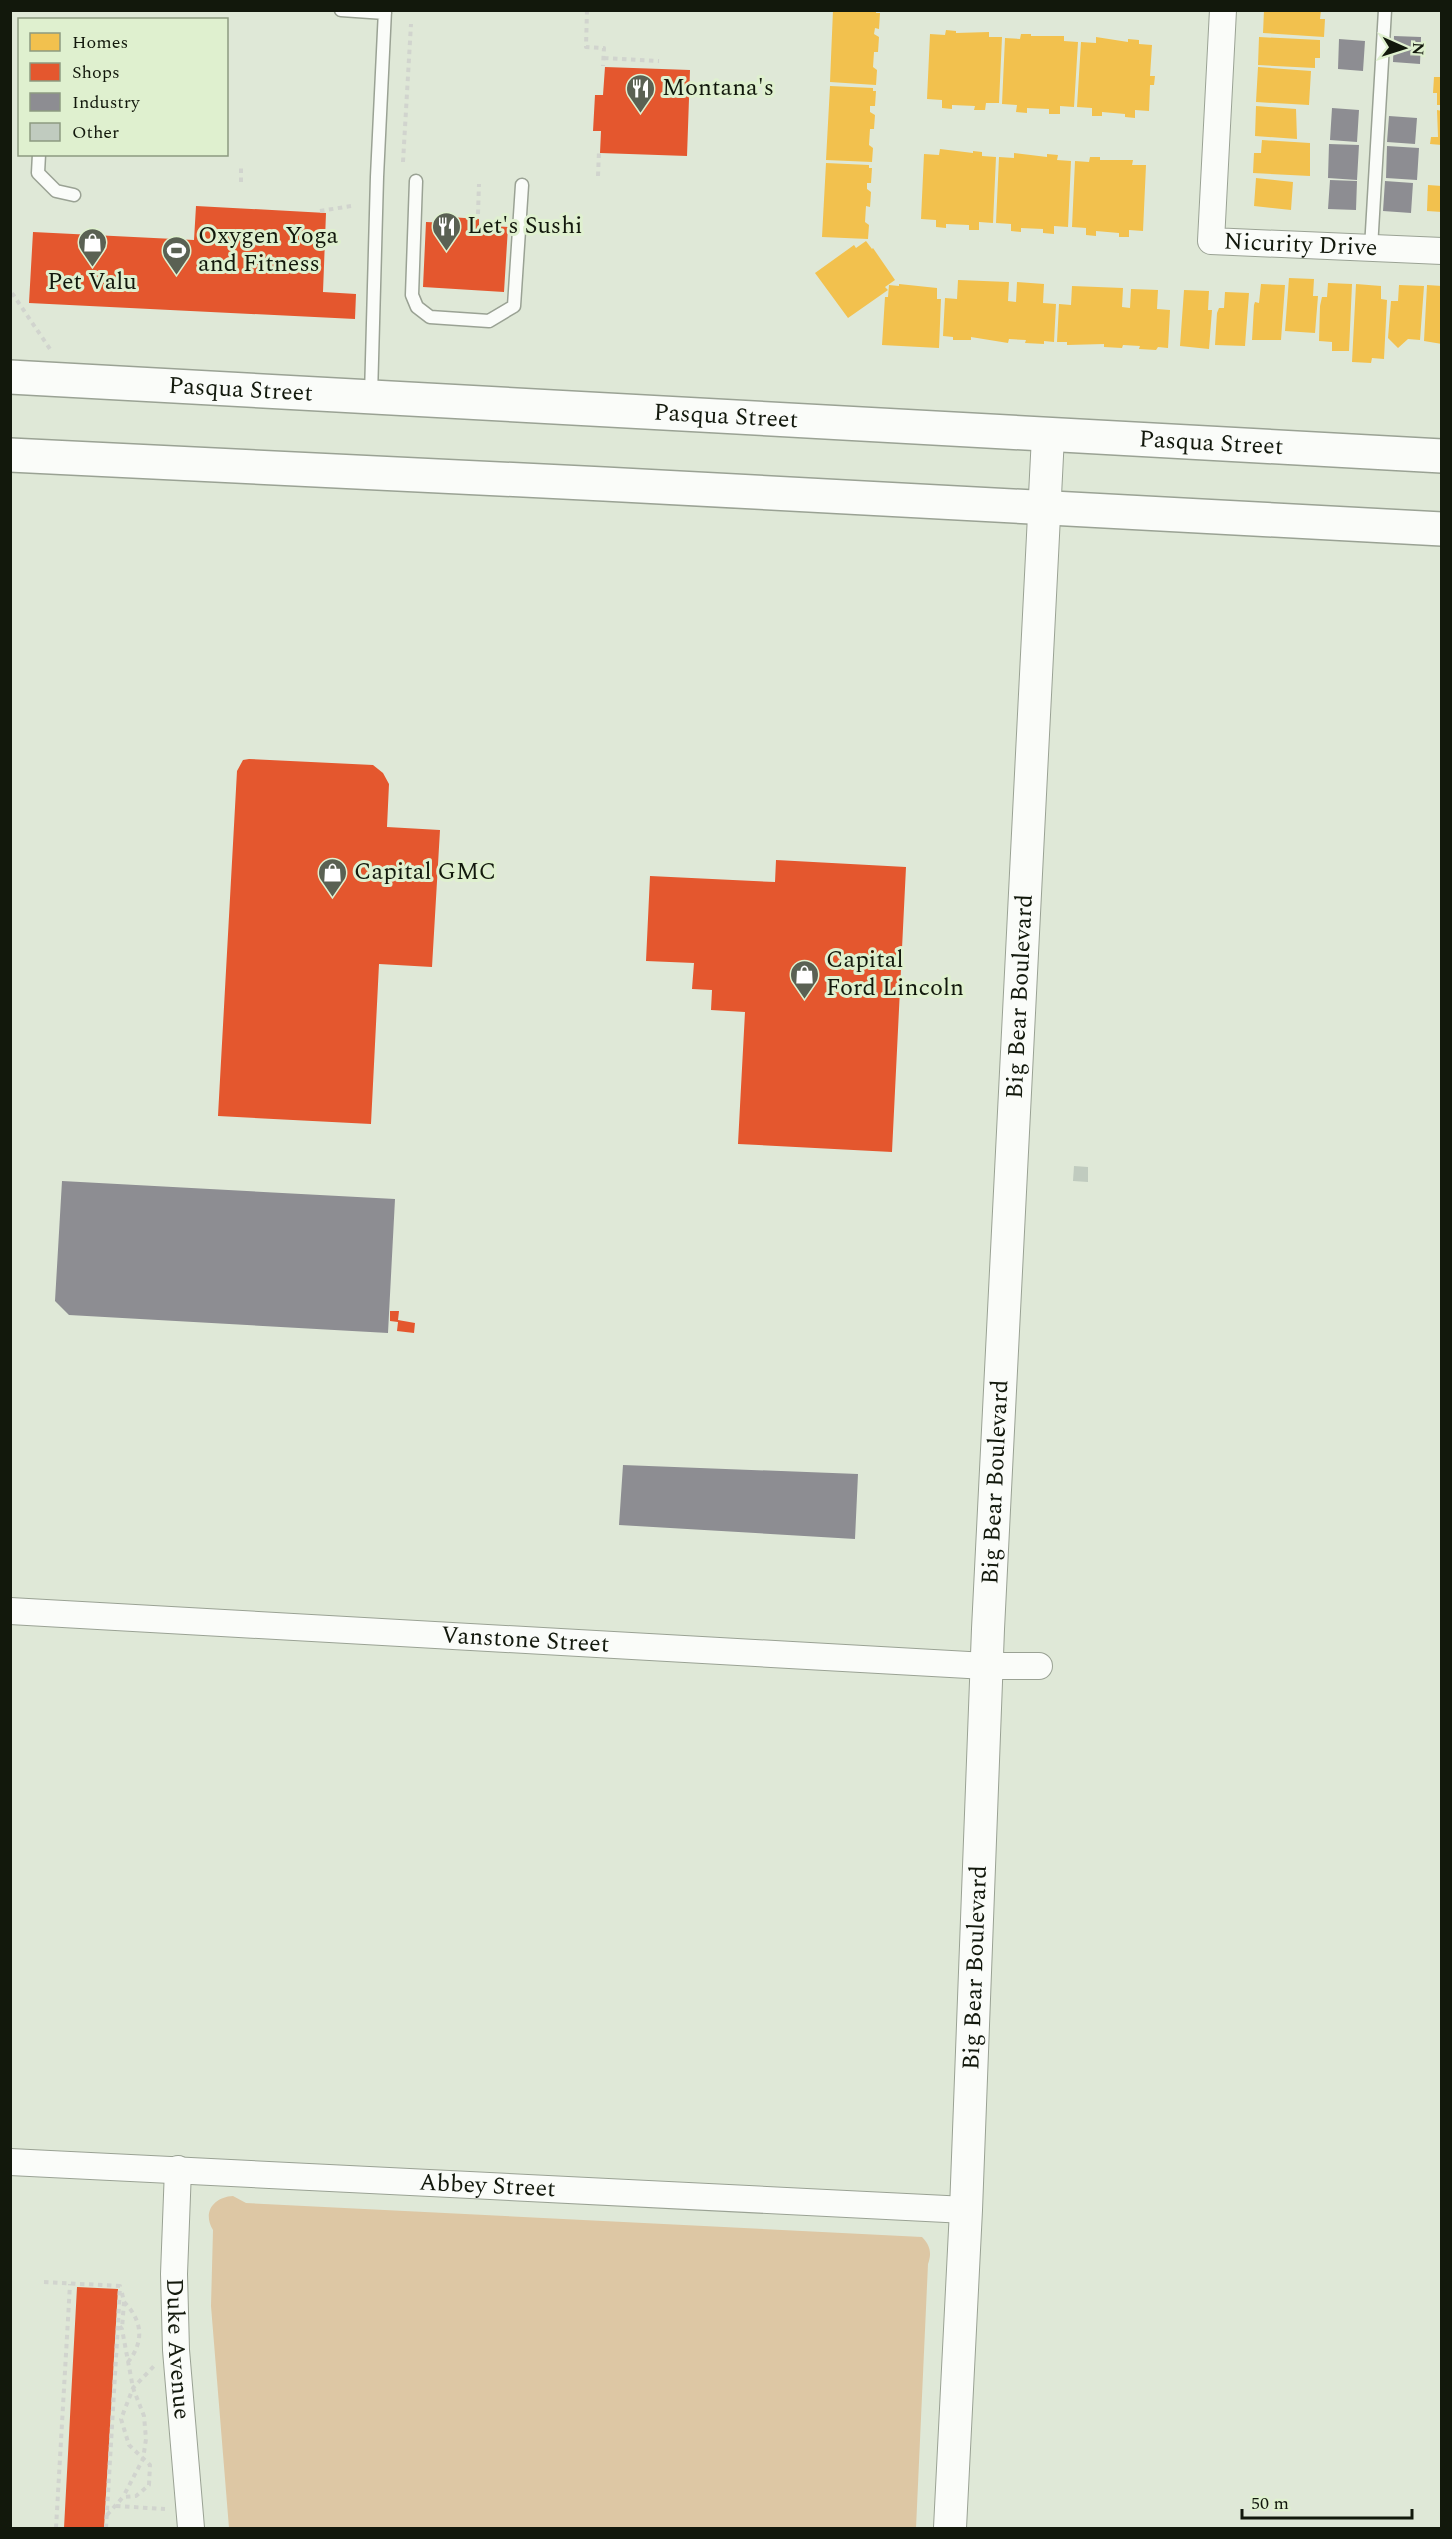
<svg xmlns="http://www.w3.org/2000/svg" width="1452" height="2539" font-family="Spectral,serif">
	<rect width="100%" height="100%" fill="#dfe8d7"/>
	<path fill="#ddc7a4" d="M233,2196L246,2203L922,2237C930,2245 932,2253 928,2264L916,2528H229L211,2306L213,2230C202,2212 214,2197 233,2196Z"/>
	<path fill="#f2c14e" d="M833,10H876V13H880L879,29L875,28L874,34L879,37L878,52H874L873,67L877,70L876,85L830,82Z
		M1264,10H1321L1320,19H1325L1324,37L1263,33Z
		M946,30L956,31V33L989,32V37H1002L999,103H986L985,110H974L975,106L952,105V109L942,108V100L927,99L930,34L945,35Z
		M1021,34H1031V36H1064V41L1078,42L1074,107L1060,106V114H1049V109L1027,108V113L1016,112L1017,105L1002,104L1005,38L1020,39Z
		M1096,37L1128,42V39L1139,40V44L1152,45L1150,76H1155L1154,85H1150L1149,111L1135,110V118L1125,117V114L1102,112V116H1092V108L1077,107L1081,42L1096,43Z
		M1259,37L1320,40V58H1315V68L1258,65Z
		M1258,67L1311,71L1309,105L1256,102Z
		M1434,77H1442V105H1437V93H1433Z
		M830,86L873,88V91H876L875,106H870V112L875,115L874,129H870L869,145L873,148L872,162L826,160Z
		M1256,106L1296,109L1297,139L1255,136Z
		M1437,110L1442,111V145L1430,144L1431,137H1438Z
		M1262,140L1310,143V176L1253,173L1254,153H1261Z
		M940,149L973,153V151L982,152V156L996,157L993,223L979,222V230H969V225L946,224V228L936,227V220L921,219L924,154L939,155Z
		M1014,153L1047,157V154L1058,155L1057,160L1071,161L1068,227L1054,226V234L1043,233V229L1021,228V232L1011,231V224L996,223L999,157L1014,158Z
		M1090,157H1100V160H1133L1132,165H1146L1143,231L1129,230V237H1119V233L1096,231V236L1086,235V228L1072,227L1075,161L1089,162Z
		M826,163L869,165V168H872L871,183H867V189L871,192L870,207L866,206L865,222L869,225L868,239L822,237Z
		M1256,178L1293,182L1291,210L1254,206Z
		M1428,185L1442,186V212L1427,211Z
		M866,241L872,249L873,248L895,280L885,287L888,290L848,318L815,273L854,245L856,248Z
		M1289,278L1314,279L1313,296H1318L1315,333L1285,331Z
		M958,280L1009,282L1008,301L1016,302L1017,282L1044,284L1043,303L1056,304L1054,342L1044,341V344L1025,343L1026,340L1009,339L1008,343L971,337V340H953V337L943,336L945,298L957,299Z
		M1328,283L1352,284L1349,351H1332V342L1319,341L1320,306L1322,297H1327Z
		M899,284L937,288V299H941L939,348L882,345L885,297H888L889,285L899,286Z
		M1261,284L1285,285L1281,340H1252L1254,305L1255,302L1259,303Z
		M1356,284L1381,286V299L1387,300L1384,359L1372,358L1371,363L1352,362Z
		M1399,285L1424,286L1420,340L1408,339L1398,348L1388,338L1391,301H1398Z
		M1427,285L1442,286V344L1424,341Z
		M1072,286L1123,288L1122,307L1130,308L1131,289L1158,290L1157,309L1170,310L1168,348L1158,347L1156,350L1139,349L1140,346L1123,345L1122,348L1104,347V344L1067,345V342H1057L1059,304L1071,305Z
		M1184,290L1209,291L1208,310H1212L1209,349L1180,346Z
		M1225,292L1249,293L1245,346L1215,345L1217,313L1219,308H1224Z"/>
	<path fill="#e4572e" d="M605,67L690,70L687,156L600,153L601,131H593L595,95H603Z
		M196,206L326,213L323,292L356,294L355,319L29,303L33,232L194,240Z
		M450,217L479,219V225L508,227L504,292L423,287L426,222L450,223Z
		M249,759L373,765L383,773L389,784L387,827L440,830L432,967L379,964L371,1124L218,1116L237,771L243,760Z
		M776,860L906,867L892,1152L738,1144L745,1012L711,1010L712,990L692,989L694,963L646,961L650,876L775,882Z
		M390,1311H399L398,1320L415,1323L414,1333L397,1331L398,1322L390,1321Z
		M77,2287L118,2289L104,2528H64Z"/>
	<path fill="#8d8d92" d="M1394,36L1421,37L1420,64L1393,62Z
		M1339,39L1365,41L1363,71L1338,69Z
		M1332,108L1359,110L1357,142L1330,140Z
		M1389,116L1417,118L1415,144L1387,142Z
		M1329,144L1359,145L1357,180L1328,178Z
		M1387,146L1419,148L1417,180L1386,178Z
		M1330,180L1357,181L1356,210L1328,209Z
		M1385,181L1413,183L1411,213L1383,211Z
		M62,1181L395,1199L388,1333L69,1315L55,1301Z
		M623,1465L858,1474L855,1539L619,1525Z"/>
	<path fill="#c0cbbf" d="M1074,1166L1088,1167V1182L1073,1181Z"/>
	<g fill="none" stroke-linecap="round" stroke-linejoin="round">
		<defs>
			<path id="service" d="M341,10L385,13
				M39,154L38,173L56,191L74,195
				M416,181L412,295L417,307L430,317L489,321L514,306L522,185
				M1371,248L1385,10
				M371,396L377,177L385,10"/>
			<g id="minor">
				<path id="s1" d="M1223,10L1211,241L1442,251"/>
				<path id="s2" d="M10,1611L986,1666H1039"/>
				<path id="s3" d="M10,2162L966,2210"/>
				<path id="s4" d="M178,2169L174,2274L176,2350L191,2528"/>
			</g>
			<g id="tertiary">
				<path id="s5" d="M950,2528L966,2210L988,1629L1048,436"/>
			</g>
			<g id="secondary">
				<path id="s6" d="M10,377L1442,456"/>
				<path d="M10,455L604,484L1442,529"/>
			</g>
		</defs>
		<use href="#service" stroke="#9aa294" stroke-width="15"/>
		<use href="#minor" stroke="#9aa294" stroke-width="28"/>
		<use href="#tertiary" stroke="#9aa294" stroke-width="34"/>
		<use href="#secondary" stroke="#9aa294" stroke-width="36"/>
		<path stroke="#d1d4ce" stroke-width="4" stroke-dasharray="4.5 4.5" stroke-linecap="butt" d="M587,10L586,47L604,48L603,66
			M604,58L659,61
			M403,162L411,24
			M598,176L599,151
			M241,182V168
			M320,211L351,206
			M478,214L479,184
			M12,293L52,352
			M44,2282L120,2286L118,2324L122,2329L133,2388L144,2416L146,2439L143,2459L123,2497
			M122,2293L124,2302L122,2329
			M124,2302C142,2320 145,2341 128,2362
			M116,2506L165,2509
			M107,2515L123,2497L136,2496L149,2485L150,2465L129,2445L121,2419L133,2388L154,2366
			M56,2528L70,2284
			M106,2528L118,2324"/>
		<use href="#service" stroke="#fafcf9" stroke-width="12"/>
		<use href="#minor" stroke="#fafcf9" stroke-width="26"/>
		<use href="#tertiary" stroke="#fafcf9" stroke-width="32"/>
		<use href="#secondary" stroke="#fafcf9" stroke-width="33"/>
	</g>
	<defs>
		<symbol id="restaurant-pin" viewBox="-11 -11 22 30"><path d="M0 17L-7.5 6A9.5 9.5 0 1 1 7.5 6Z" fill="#5a6153" stroke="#dff0cf"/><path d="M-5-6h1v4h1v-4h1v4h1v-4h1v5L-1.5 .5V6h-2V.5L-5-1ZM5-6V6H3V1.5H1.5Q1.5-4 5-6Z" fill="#fff"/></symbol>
		<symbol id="shop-pin" viewBox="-11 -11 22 30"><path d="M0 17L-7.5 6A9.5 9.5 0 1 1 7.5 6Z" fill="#5a6153" stroke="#dff0cf"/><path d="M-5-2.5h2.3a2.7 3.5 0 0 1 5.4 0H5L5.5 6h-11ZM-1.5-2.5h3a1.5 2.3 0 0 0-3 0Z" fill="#fff"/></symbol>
		<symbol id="stadium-pin" viewBox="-11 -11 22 30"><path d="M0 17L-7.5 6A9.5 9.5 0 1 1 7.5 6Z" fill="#5a6153" stroke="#dff0cf"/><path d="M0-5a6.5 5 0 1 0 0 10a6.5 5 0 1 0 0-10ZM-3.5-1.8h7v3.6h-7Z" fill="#fff"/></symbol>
	</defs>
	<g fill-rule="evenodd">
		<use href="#restaurant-pin" x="624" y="72" width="33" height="45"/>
		<use href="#restaurant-pin" x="430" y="210" width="33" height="45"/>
		<use href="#shop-pin" x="76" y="226" width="33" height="45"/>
		<use href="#stadium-pin" x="160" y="234" width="33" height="45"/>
		<use href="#shop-pin" x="316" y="856" width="33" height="45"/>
		<use href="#shop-pin" x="788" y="958" width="33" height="45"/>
	</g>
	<g text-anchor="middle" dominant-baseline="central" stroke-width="6" stroke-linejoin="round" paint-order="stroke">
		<g font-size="24" fill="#12180c" stroke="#dff0cf" text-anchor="start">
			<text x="662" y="88">Montana's</text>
			<text x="467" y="226">Let's Sushi</text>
			<text x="198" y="236">Oxygen Yoga<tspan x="198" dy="28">and Fitness</tspan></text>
			<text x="92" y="282" text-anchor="middle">Pet Valu</text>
			<text x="354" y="872">Capital GMC</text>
			<text x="826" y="960">Capital<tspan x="826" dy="28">Ford Lincoln</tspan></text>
		</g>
		<g font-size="24" fill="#12180c" stroke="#dff0cf">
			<text stroke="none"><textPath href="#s1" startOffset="321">Nicurity Drive</textPath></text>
			<text stroke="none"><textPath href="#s6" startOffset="231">Pasqua Street</textPath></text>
			<text stroke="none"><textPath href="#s6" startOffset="717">Pasqua Street</textPath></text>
			<text stroke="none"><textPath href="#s6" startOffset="1203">Pasqua Street</textPath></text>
			<text stroke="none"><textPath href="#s5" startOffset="1533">Big Bear Boulevard</textPath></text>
			<text stroke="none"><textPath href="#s5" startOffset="1047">Big Bear Boulevard</textPath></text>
			<text stroke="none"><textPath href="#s2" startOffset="516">Vanstone Street</textPath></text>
			<text stroke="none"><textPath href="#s5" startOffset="561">Big Bear Boulevard</textPath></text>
			<text stroke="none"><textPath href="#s3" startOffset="478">Abbey Street</textPath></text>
			<text stroke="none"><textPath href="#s4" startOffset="180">Duke Avenue</textPath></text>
		</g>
	</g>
	<rect width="1452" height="2539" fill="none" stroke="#12180c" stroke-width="24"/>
	<rect x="18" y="18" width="210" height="138" fill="#dff0cf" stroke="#8d9a81" stroke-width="1.5"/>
	<rect x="30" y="33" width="30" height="18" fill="#f2c14e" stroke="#8d9a81" stroke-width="1.5"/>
	<text x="72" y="48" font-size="18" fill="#12180c">Homes</text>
	<rect x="30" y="63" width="30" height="18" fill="#e4572e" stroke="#8d9a81" stroke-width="1.5"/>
	<text x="72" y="78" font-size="18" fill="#12180c">Shops</text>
	<rect x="30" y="93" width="30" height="18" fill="#8d8d92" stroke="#8d9a81" stroke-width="1.5"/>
	<text x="72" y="108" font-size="18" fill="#12180c">Industry</text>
	<rect x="30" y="123" width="30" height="18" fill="#c0cbbf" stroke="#8d9a81" stroke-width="1.5"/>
	<text x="72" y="138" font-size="18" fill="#12180c">Other</text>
	<g transform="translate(1404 48) rotate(93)" stroke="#dff0cf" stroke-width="4.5" paint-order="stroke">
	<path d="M0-4.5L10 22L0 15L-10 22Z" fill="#12180c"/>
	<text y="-9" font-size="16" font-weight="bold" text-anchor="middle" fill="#12180c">N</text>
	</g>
	<path d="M1242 2509v9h170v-9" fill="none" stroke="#12180c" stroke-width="3"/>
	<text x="1251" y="2509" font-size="18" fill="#12180c" stroke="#dff0cf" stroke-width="4.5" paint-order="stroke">50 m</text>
</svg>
